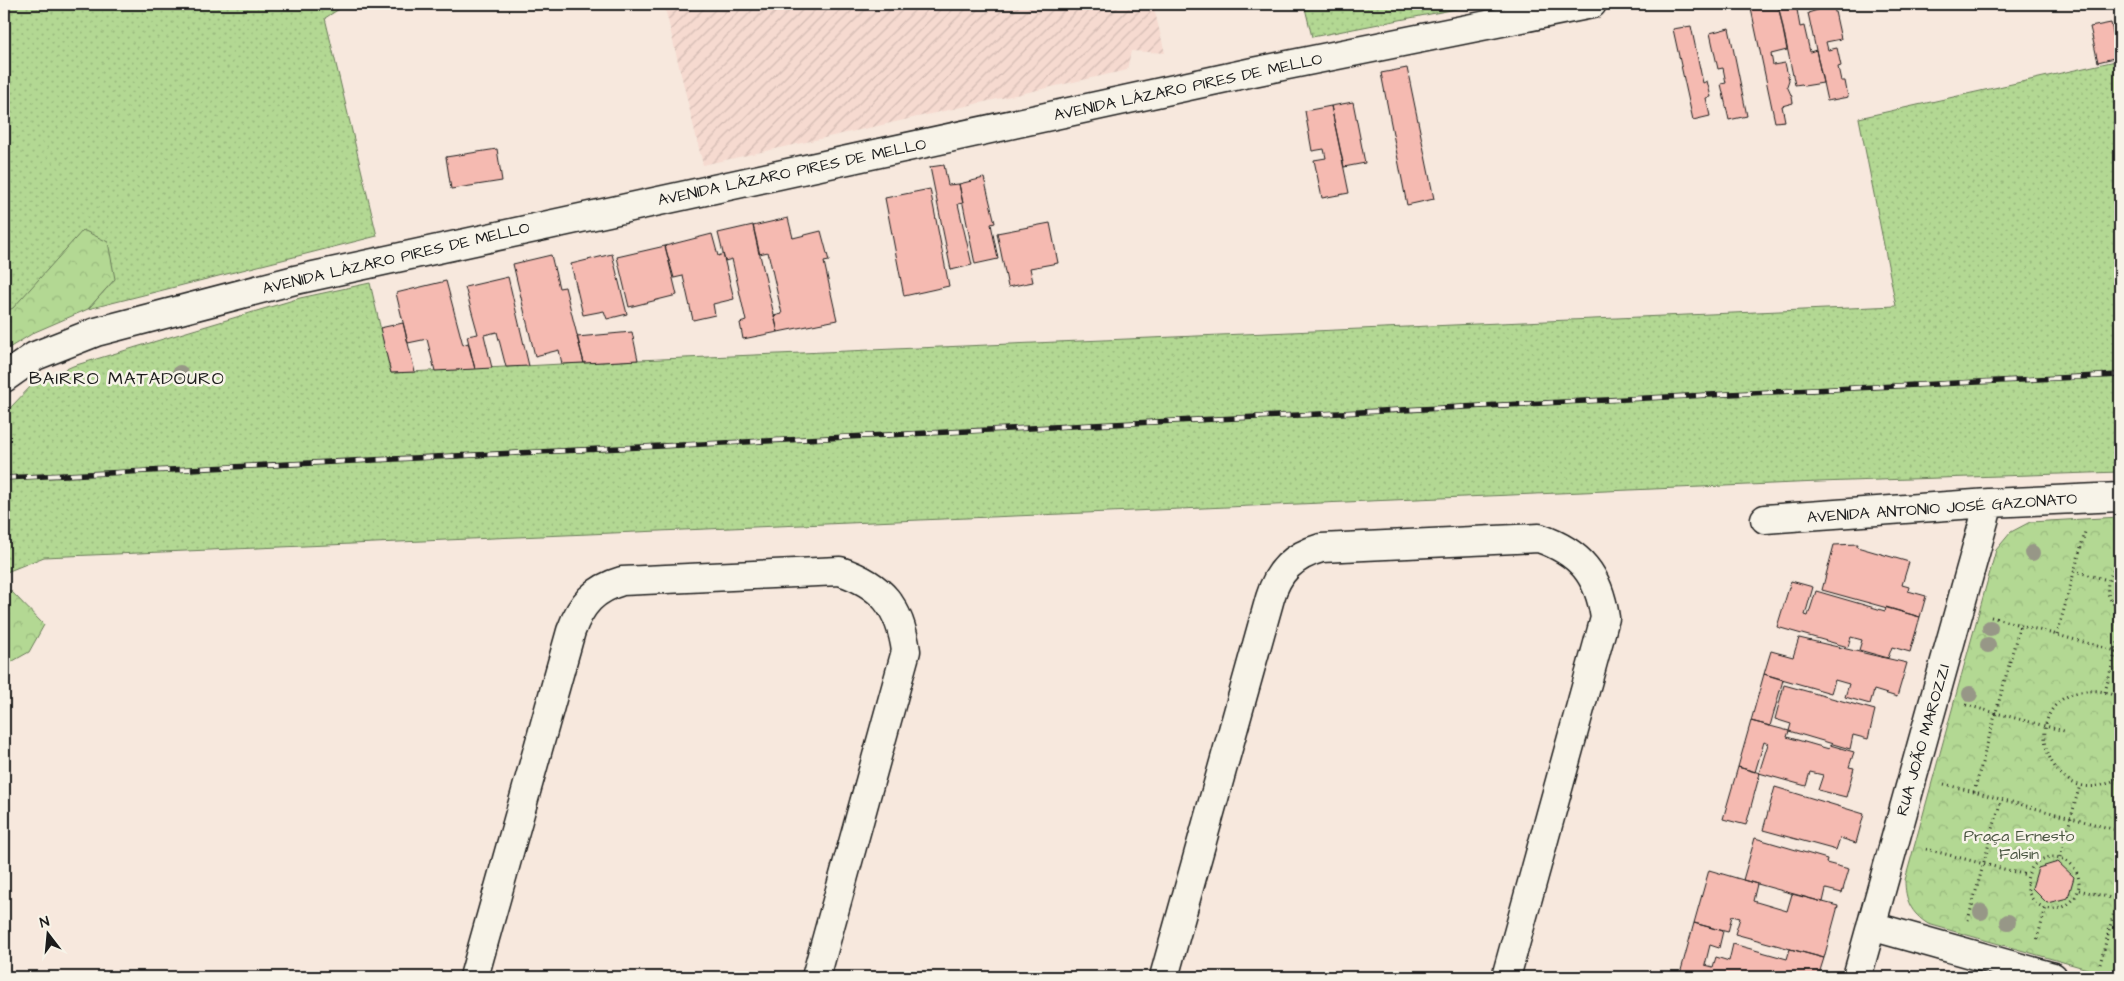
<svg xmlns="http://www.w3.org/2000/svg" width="2124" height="981" font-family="'Architects Daughter',sans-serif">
	<defs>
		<pattern id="industrial-furrows" width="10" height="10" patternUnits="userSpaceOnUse" patternTransform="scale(1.25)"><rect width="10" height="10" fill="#f6dad0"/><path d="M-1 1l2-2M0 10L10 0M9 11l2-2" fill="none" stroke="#d2bab2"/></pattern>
		<pattern id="grass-dots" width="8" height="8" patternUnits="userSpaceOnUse" patternTransform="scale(1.25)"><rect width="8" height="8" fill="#b3d893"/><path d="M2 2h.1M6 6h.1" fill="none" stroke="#99b97e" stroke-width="1.8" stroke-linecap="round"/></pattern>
		<pattern id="forest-crowns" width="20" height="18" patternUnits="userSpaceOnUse" patternTransform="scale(1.25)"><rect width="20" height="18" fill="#b3d893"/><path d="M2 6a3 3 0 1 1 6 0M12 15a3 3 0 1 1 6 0" fill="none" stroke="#99b97e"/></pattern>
	</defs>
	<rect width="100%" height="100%" fill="#f7e8dd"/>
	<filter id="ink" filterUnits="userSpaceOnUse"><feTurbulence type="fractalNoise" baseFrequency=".02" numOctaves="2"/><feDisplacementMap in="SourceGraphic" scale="10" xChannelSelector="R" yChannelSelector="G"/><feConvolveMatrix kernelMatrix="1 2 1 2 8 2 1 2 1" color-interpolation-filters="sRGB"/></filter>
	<g filter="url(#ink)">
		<path fill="url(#industrial-furrows)" d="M664,4H1153L1165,53L1131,51L1127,70L703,165Z"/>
		<path fill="url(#grass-dots)" stroke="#687a58" d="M4,4H347L325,18L377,236L88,309L115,279L4,312Z
			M1304,4H1482L1312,37Z
			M2120,60V472L1819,482L44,557L4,573V419L11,407L33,384L73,366L300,298L370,283L391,373L638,360L1896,306L1859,118Z"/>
		<path fill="url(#forest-crowns)" stroke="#687a58" d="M83,230L108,242L115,279L88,309L35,332L4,351V312L13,308Z
			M2120,517V977H2116L1928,924C1911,913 1905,900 1905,880L1996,550L2011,532L2030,522Z
			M4,589L11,591L44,625L29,652L4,666Z"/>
		<path fill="#f5bab1" stroke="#1c1c1c" d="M1750,4H1778L1787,50L1771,54L1773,65L1785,63L1789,80L1787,86L1792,97L1793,103L1782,106L1785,121L1775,122Z
			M1778,4H1796L1800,27L1804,26L1810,52L1816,50L1823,83L1804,86L1802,84L1795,85Z
			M1827,7H1834L1841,39L1826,42L1828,50L1837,48L1841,66L1838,67L1841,81H1845L1848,97L1827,101L1808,13Z
			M2111,23L2118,57L2098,62L2090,27Z
			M1691,26L1703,83L1707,81L1711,97L1706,98L1710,116L1693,120L1673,29Z
			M1729,28L1747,116L1729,120L1721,84L1726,83L1723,68L1718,69L1710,33Z
			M1407,68L1434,199L1407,205L1381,73Z
			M1353,102L1365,163L1344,167L1331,106Z
			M1331,106L1349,193L1322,198L1314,160L1326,158L1324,149L1312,151L1305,111Z
			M497,149L502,181L451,189L446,157Z
			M944,165L948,185L959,184L963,203L958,204L972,265L951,270L930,167Z
			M984,178L995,223L991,224L998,259L975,264L959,184Z
			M930,189L949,286L904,296L885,198Z
			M788,218L793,238L821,231L829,261L824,262L837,320L778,332L774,316L782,314L768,252L759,254L753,226Z
			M1050,223L1058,263L1030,268L1033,282L1008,287L997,233Z
			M753,225L778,332L743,339L740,323L746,321L732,259L725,261L718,233Z
			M712,234L718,256L723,254L734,299L713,304L715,315L693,320L683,276L674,278L665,246Z
			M665,246L677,295L629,307L617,257Z
			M612,254L627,314L607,319L604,311L583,315L571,264Z
			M551,255L559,288L565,287L584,363L562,364L559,350L535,356L513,264Z
			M508,277L529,366L506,367L497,332L484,335L492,368L475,369L467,336L478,334L465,287Z
			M446,281L463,345L468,343L475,369L435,371L427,339L408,343L396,293Z
			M403,323L415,372L391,373L380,328Z
			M632,332L638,360L584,363L577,337Z
			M1858,544L1857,547L1909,562L1902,585L1909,587L1908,591L1926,596L1920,617L1822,590L1834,545Z
			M2120,570V599L2113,592Z
			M1791,581L1813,587L1805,615L1808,616L1816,591L1885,611L1886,607L1920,617L1910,652L1892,647L1888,658L1859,650L1862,640L1851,637L1848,647L1777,627Z
			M1799,638L1907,663L1897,697L1874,690L1870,704L1845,697L1849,684L1835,680L1831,693L1764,674L1771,651L1793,657Z
			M1764,674L1783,680L1770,726L1751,721Z
			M1784,685L1875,710L1868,739L1853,735L1850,749L1789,731L1791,724L1775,719Z
			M1751,721L1789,731L1787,737L1829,749L1830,745L1854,752L1849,767L1854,768L1846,797L1818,790L1823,775L1810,772L1806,786L1759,773L1768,744L1764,742L1755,772L1738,767Z
			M1738,767L1760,773L1746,825L1723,819Z
			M1775,787L1864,814L1856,843L1840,838L1836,850L1763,830Z
			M1755,838L1827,859L1826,863L1849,869L1842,893L1826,889L1823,902L1743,880Z
			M2058,862L2074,877L2068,898L2047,903L2032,888L2038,868Z
			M1709,870L1757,884L1753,901L1787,911L1792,894L1838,906L1824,958L1735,934L1740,918L1732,916L1728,932L1694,923Z
			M1694,923L1723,931L1719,948L1710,945L1705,965L1713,967L1716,957L1729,961L1733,944L1787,959L1790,949L1824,958L1818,977H1690L1680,974Z"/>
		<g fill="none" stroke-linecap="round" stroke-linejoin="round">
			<defs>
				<path id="minor" d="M4,378L35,356L96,332L295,280L1253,72L1592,4
					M1765,519L1989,503L2120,497
					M1871,926L2053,977
					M474,977L571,631C581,604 594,589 622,581L840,571C882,585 900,607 906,651L816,977
					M1164,977L1270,598C1278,571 1293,556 1321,548L1539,538C1580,552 1599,575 1605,618L1506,977
					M1857,977L1989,503"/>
			</defs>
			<use href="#minor" stroke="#1c1c1c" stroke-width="31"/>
			<path stroke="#1c1c1c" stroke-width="3" stroke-dasharray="1 4" stroke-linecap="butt" d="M2120,563C2106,576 2101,597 2120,609
				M2074,571L2108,580
				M1991,617L2120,652
				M2057,635L2085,532
				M2105,692L2120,635
				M2120,699C2108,691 2094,689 2080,692C2012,706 2052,820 2120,777
				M1966,705L2064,731
				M1944,784L2120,831
				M1974,792L2020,625
				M1926,849L2027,875
				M2027 883a26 26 0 1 1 52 0a26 26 0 1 1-52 0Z
				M2060,857L2080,785
				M2079,890L2120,900
				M1968,920L2001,800
				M2037,939L2046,908
				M2100,964L2120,890"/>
			<use href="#minor" stroke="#f7f3e8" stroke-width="28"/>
			<defs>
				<path id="rail" d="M4,478L2120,375"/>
			</defs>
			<use href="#rail" stroke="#1c1c1c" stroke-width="5.5"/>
			<use href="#rail" stroke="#f7f3e8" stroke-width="4" stroke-dasharray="11" stroke-linecap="butt"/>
		</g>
		<g fill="#979787">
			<circle cx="180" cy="373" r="8"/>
			<circle cx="2032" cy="553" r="8"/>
			<circle cx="1990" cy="628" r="8"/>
			<circle cx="1988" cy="645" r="8"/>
			<circle cx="1970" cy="694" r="8"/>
			<circle cx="1981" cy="912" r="8"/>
			<circle cx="2008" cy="922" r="8"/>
		</g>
	</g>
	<g text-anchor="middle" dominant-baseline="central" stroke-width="5" stroke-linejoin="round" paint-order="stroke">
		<g font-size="16" fill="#1c1c1c" stroke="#f7f3e8">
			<text transform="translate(1188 87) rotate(-12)">AVENIDA LÁZARO PIRES DE MELLO</text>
			<text transform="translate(792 172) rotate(-12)">AVENIDA LÁZARO PIRES DE MELLO</text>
			<text transform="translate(396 258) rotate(-13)">AVENIDA LÁZARO PIRES DE MELLO</text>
			<text transform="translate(1942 508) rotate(-4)">AVENIDA ANTONIO JOSÉ GAZONATO</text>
			<text transform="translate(1923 740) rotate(-74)">RUA JOÃO MAROZZI</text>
		</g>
		<g font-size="16" fill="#495440" stroke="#f7f3e8">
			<text x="2019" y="836">Praça Ernesto<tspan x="2019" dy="18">Falsin</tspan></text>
		</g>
		<g font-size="18" letter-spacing="1" fill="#1c1c1c" stroke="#f7f3e8">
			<text x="127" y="378">BAIRRO MATADOURO</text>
		</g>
	</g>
	<rect width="2124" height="981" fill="none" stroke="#f7f3e8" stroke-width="20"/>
	<rect x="10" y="10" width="2104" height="961" fill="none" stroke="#1c1c1c" stroke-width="2" filter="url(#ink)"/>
	<g transform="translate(48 934) rotate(344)" stroke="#f7f3e8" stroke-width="4" paint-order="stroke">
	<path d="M0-4L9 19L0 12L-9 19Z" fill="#1c1c1c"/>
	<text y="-8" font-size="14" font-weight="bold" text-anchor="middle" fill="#1c1c1c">N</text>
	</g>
</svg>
